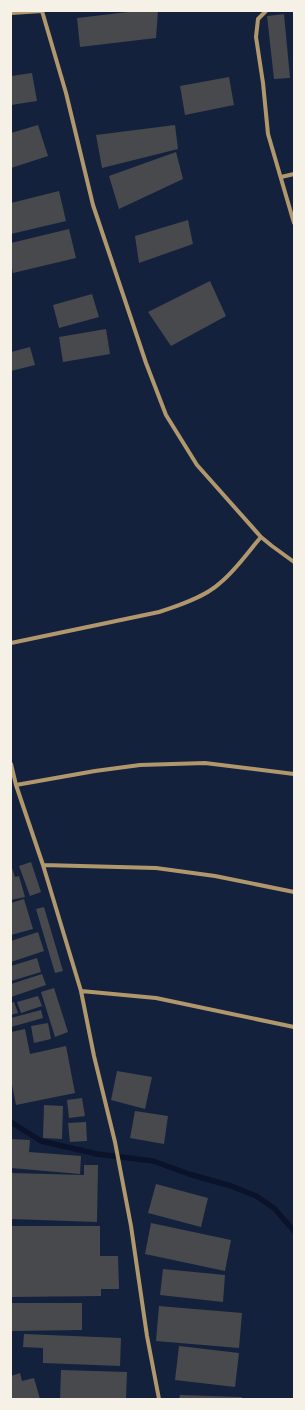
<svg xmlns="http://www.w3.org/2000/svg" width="305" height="1410" font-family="'Nunito Sans',sans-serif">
	<rect width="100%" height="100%" fill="#14213d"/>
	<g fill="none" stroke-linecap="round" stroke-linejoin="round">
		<path stroke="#0b132b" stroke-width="5.5" d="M11,1122L41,1141L97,1154L153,1161L189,1174L231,1186L256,1196L274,1208L294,1231"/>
	</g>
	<path fill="#48494c" d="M137,11H158L156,38L80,47L77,18Z
		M284,14L290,78L274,79L267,16Z
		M32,73L37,101L11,105V76Z
		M229,77L234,105L185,115L180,86Z
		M38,125L48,156L11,168V133Z
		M175,125L178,149L102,168L96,135Z
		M176,152L183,179L119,209L109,176Z
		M59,191L66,221L11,234V203Z
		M188,220L193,244L139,263L135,236Z
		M69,229L76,258L13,273L11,264V243Z
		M210,281L226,316L171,346L148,312Z
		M92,294L99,317L59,328L53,305Z
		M106,329L110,354L63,362L59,337Z
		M30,347L35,365L11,371V352Z
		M31,862L41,892L30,896L19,866Z
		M11,865L15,877L19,876L25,897L11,900Z
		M24,899L33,929L11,935V903Z
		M44,907L63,971L55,973L36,909Z
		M38,932L44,951L11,962V941Z
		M37,958L41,972L11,981V966Z
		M42,974L46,985L11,997V984Z
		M54,988L68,1032L55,1037L41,992Z
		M38,996L42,1006L21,1013L17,1002Z
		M14,1002L18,1013L11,1015V1003Z
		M41,1010L43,1018L11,1027V1018Z
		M48,1023L51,1039L34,1043L31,1026Z
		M25,1029L30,1054L66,1046L75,1093L16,1105L11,1080V1032Z
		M117,1071L152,1077L145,1109L111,1100Z
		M82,1098L85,1116L69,1118L67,1100Z
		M44,1105L63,1106L62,1139L43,1138Z
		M135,1111L168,1116L164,1144L130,1138Z
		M86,1122L87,1141L70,1142L68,1123Z
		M11,1139L30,1140L29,1152L81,1156L80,1174L11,1168Z
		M84,1165H98L97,1222L11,1219V1173L84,1175Z
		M156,1184L208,1198L201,1227L148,1213Z
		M151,1223L231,1240L225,1271L145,1254Z
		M11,1226H100V1256H118L119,1289H101V1296L11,1297Z
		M163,1269L225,1275L223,1302L160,1295Z
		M12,1303H82V1330L12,1331Z
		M159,1306L242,1313L239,1348L156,1341Z
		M24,1334L121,1338L120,1366L43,1363V1348L23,1347Z
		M179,1346L239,1353L235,1387L175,1380Z
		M61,1370L127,1372L126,1399H60Z
		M20,1373L22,1381L34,1378L40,1399H11V1376Z
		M180,1395L242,1397V1399H179Z"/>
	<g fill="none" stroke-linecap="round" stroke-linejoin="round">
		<path stroke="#b1986c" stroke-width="4" d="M42,11L66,93L93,205L146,363L166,415L197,465L261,537L272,546L294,562
			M266,11L258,19L256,37L263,83L268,134L294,223
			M11,13L42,11
			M281,177L294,174
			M11,643L159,612C178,606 205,597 220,583C236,570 248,552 261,537
			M11,764L16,785L43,865L81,991L94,1056L115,1142L131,1226L147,1336L159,1399
			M16,785L95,771L140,765L205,763L294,774
			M43,865L156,868L215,876L294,892
			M81,991L156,998L294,1027"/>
	</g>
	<rect width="305" height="1410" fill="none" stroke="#f6f1e7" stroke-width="24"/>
</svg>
